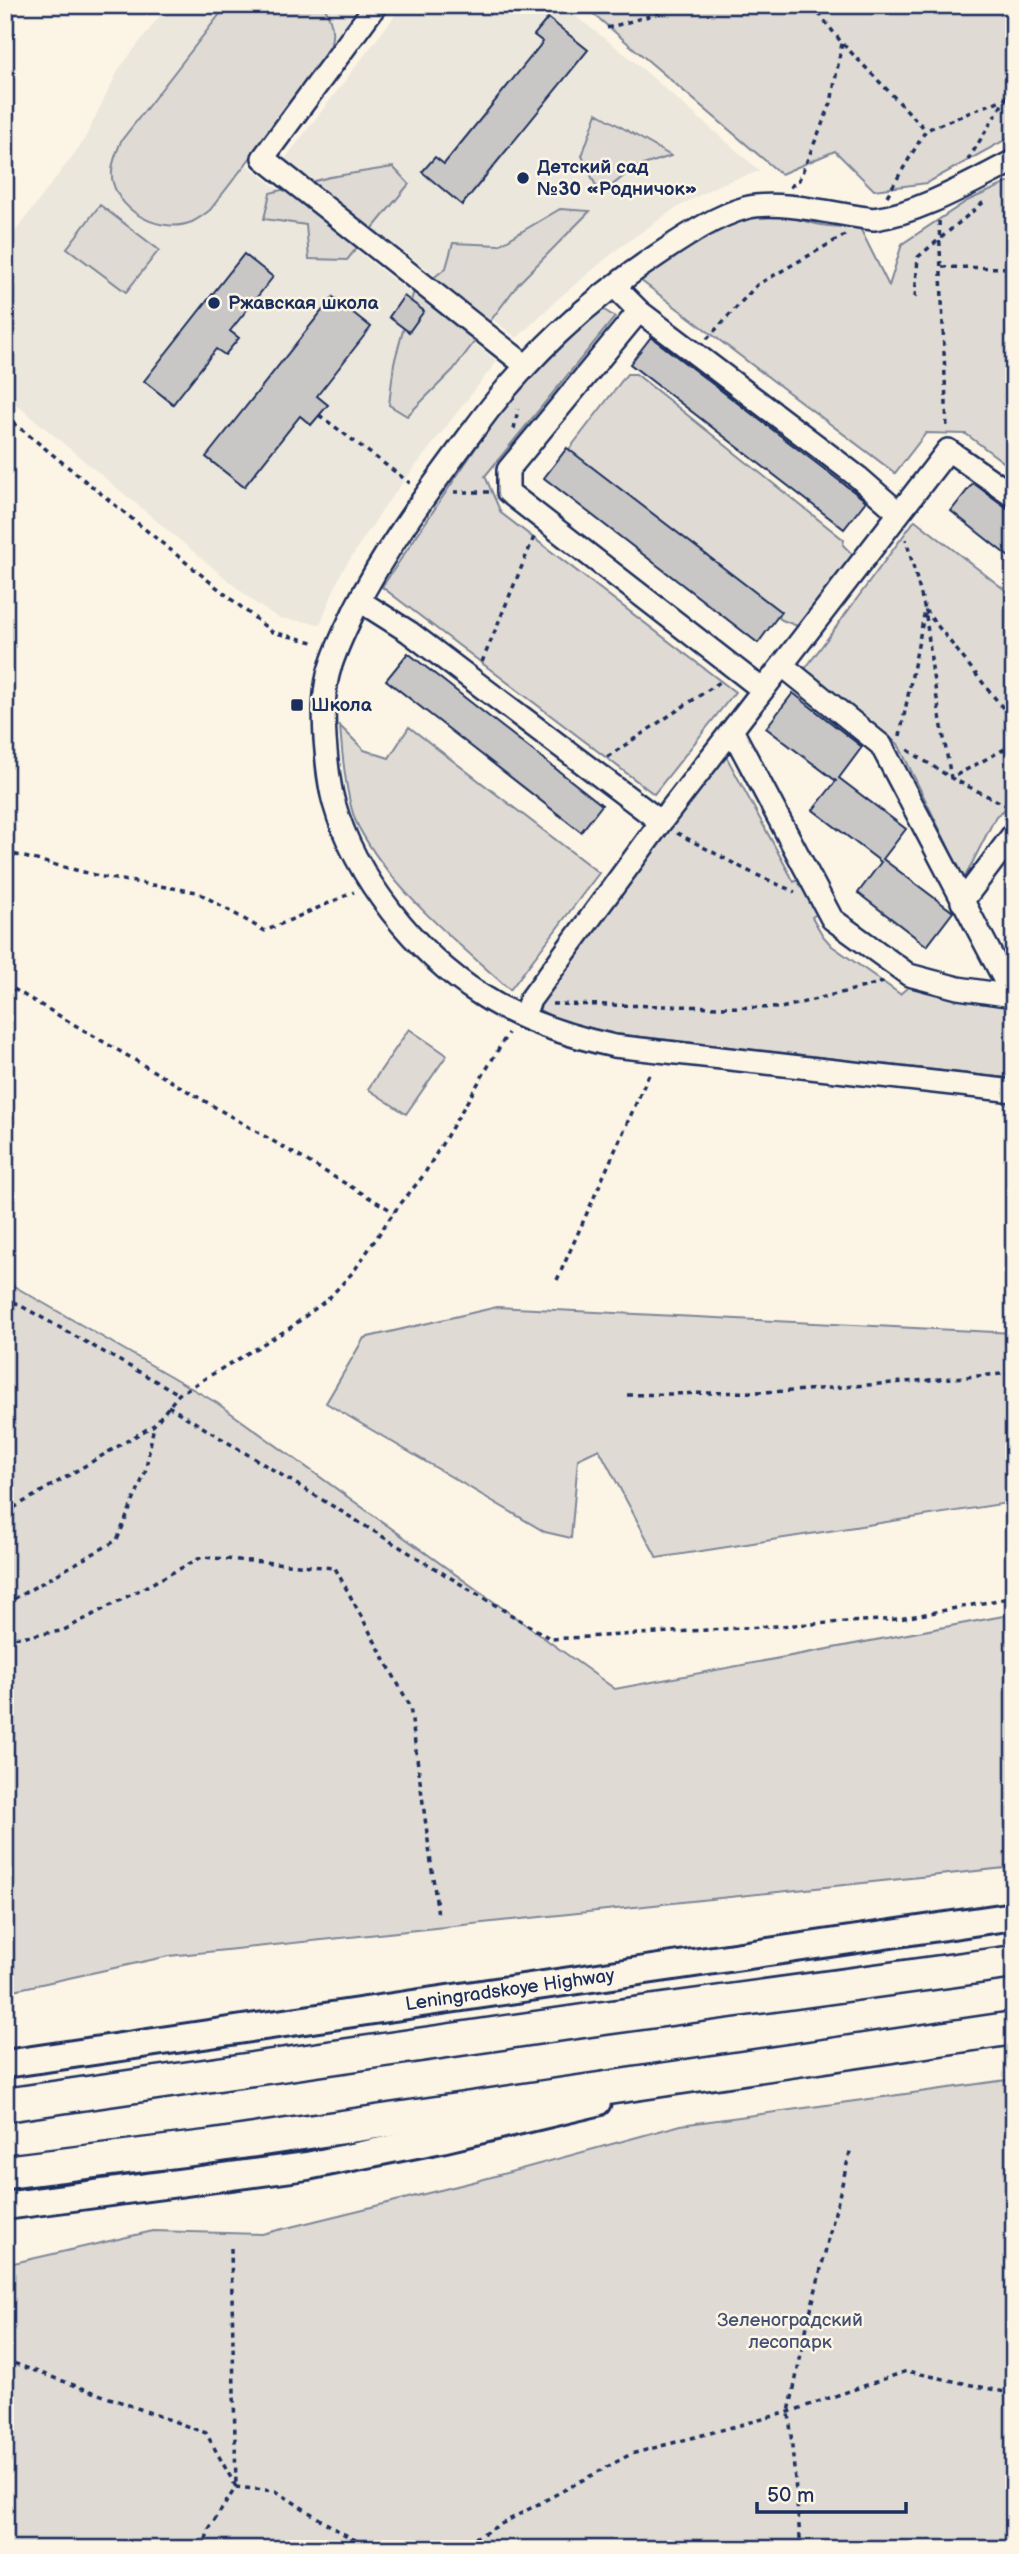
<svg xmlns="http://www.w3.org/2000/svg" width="1019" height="2554" font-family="'Balsamiq Sans',sans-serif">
	<rect width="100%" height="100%" fill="#fcf5e5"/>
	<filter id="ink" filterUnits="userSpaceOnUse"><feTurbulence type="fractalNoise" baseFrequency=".0143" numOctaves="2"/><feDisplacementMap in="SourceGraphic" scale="14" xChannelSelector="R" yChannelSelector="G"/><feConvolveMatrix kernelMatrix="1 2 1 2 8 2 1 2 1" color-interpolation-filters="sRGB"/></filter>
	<g filter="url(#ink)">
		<path fill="#ece7dc" d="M168,5H360L241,160L497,361L387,503L341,573L320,624L279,618L259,606L5,395V245L83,142L119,69Z
			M403,5H561L630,58L760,171L718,185L673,210L619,248L559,298L517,338L284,160Z"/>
		<path fill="#dfdbd4" stroke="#7d8599" stroke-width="2" d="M227,5H323C336,26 334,40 325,61L210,210C205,214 198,219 192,222C162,234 122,214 113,183C109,169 116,154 121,141Z
			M583,5H1014V135L927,183L874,190L835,151L781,174Z
			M597,113L671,156L634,168L600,195L582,156Z
			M393,167L409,184L347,260L309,259L306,225L264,219L270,193L330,177Z
			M1014,180V470L966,434L926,433L895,473L640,280C681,252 727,211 780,216C794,217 808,223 822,225C835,227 848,227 860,228L889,286L902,244L967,201Z
			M100,205L159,250L126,292L67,248Z
			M560,209L590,211L519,283L453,370L407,416L389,405L394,363L413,294L446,268L453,243L499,245Z
			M601,308L615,317L485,476L501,513L735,692L654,794L382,587L508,400Z
			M627,374H636L844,540L843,545L853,555L800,627L782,620L567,452Z
			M915,520L1014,597V803L996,816L964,879L898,744L805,669Z
			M340,726L364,750L389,758L409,727L599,873L510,990C455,940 394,893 358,826C346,803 342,753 340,726Z
			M726,756L794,882L804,878L822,911L812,917L823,936L832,946L900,994L914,982L1006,1006L1014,1014V1079L616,1034L558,1020L540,1010L538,1006L550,976Z
			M409,1029L447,1055L406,1114L368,1089Z
			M5,1281L217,1403L615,1689L1014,1614V1867L169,1956L5,1992Z
			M497,1307L1014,1333V1502L657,1558L599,1449L578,1459L571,1538L545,1532L326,1403L364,1338Z
			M1014,2079V2549H5V2265L153,2231L262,2234L477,2181L681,2125Z"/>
		<path fill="#c8c7c6" stroke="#1b2f5e" stroke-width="2" d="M548,18L588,50L462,205L422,172L435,157L444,164L543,42L534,35Z
			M244,254L273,277L230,331L239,338L225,355L216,349L173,404L144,381Z
			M404,296L424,311L409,332L389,317Z
			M333,297L371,327L317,396L328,405L311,425L300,416L244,487L206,457Z
			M651,337L866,501L844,529L630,364Z
			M567,448L781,612L758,643L544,478Z
			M973,483L1014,513V561L951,511Z
			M408,653L602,805L581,832L386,680Z
			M793,693L862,747L839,778L906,829L883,859L953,912L927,946L858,893L881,862L813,810L836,781L766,728Z"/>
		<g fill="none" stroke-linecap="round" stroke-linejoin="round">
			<defs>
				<path id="minor" d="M376,5L263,158L525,365
					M1014,161C972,182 920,213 874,219C838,215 779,199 745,208C717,216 689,234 665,250C585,302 525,359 469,436C428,492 386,547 355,609C345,631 334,651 328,675C323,696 324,718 325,739C327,762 328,782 334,803C355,878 417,954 481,995C521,1021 568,1036 614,1046L1014,1091
					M614,286L639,311L508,470V492L763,690
					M639,311L858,477L899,513
					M360,601L409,632L661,822
					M782,665L881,745L1014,998
					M732,730L832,919L909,975L958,988L1013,996
					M962,902L1014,833
					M523,1017L530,1000L661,822L948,450L1014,496"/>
				<path id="major" d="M5,2064L1014,1916
					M5,2206L307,2166L441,2139L597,2102"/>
				<path id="highway" d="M5,2105L597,2019L1014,1962
					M5,2172L207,2147L1014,2028"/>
			</defs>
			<use href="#minor" stroke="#1b2f5e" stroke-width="26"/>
			<use href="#major" stroke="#1b2f5e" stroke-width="32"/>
			<use href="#highway" stroke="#1b2f5e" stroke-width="37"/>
			<path stroke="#1b2f5e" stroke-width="3.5" stroke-dasharray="5 5" stroke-linecap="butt" d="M812,5L842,43L926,130
				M607,28L687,5
				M968,160L1006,98
				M790,187L799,180L831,103L842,43
				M887,196L926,130L1006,98L1014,92
				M939,221L947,430
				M942,267L1014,268
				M915,297L918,257L985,201
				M707,339L757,285L845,235
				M1004,398L1014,393
				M319,415L410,483
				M5,416L272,632L317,643
				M514,429L518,409
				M454,492H489
				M925,610L1014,722
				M926,616L933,676L951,778L1014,744
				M482,662L534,537
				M900,736L925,610L906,539
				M908,750L951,778L1014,809
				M607,757L720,682
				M677,833L746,870L795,892
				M5,852L103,877L197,892L265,931L354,892
				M5,984L394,1212
				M552,1004L781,1008L884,982
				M557,1280L651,1070
				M5,1297L179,1394
				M627,1395L794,1391L1014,1373
				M168,1406L551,1639L899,1619L1014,1597
				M5,1513L154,1425L179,1394L290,1328L329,1298L354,1271L394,1212L423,1176L508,1033
				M5,1604L117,1540L145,1473L154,1425
				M5,1639L62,1631L202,1557L335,1568L410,1706L438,1915
				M5,2360L206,2433L236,2487L231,2248
				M203,2549L209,2529L236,2487L276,2491L340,2532L373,2549
				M436,2549L466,2543L631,2454L789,2412L907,2371L1014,2394
				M801,2549L789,2412L808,2321L851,2148"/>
			<use href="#minor" stroke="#fcf5e5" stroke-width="21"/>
			<use href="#major" stroke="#fcf5e5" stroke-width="26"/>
			<use href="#highway" stroke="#fcf5e5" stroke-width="32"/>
		</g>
	</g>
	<g fill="#1b2f5e" stroke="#fcf5e5" stroke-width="2.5">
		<circle cx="523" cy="178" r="7"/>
		<circle cx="214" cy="303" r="7"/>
		<rect x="290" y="698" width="14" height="14" rx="3.5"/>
	</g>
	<g text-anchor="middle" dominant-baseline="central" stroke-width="5" stroke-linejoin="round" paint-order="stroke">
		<g font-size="19" font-weight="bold" fill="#1b2f5e" stroke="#fcf5e5" text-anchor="start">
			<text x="537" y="167">Детский сад<tspan x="537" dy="22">№30 «Родничок»</tspan></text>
			<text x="228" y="303">Ржавская школа</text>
			<text x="311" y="705">Школа</text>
		</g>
		<g font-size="19" fill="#1b2f5e" stroke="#fcf5e5">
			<text transform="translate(510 1990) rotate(-8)">Leningradskoye Highway</text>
		</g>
		<g font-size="19" fill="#425176" stroke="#fcf5e5">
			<text x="790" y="2320">Зеленоградский<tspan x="790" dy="22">лесопарк</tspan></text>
		</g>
	</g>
	<rect width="1019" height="2554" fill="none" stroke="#fcf5e5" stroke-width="28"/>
	<rect x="14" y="14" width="991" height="2526" fill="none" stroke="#1b2f5e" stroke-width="2.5" filter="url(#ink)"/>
	<path d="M757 2502v10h149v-10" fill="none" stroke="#1b2f5e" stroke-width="3.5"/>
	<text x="767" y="2502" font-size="21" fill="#1b2f5e" stroke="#fcf5e5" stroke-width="5" paint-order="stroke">50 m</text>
</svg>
